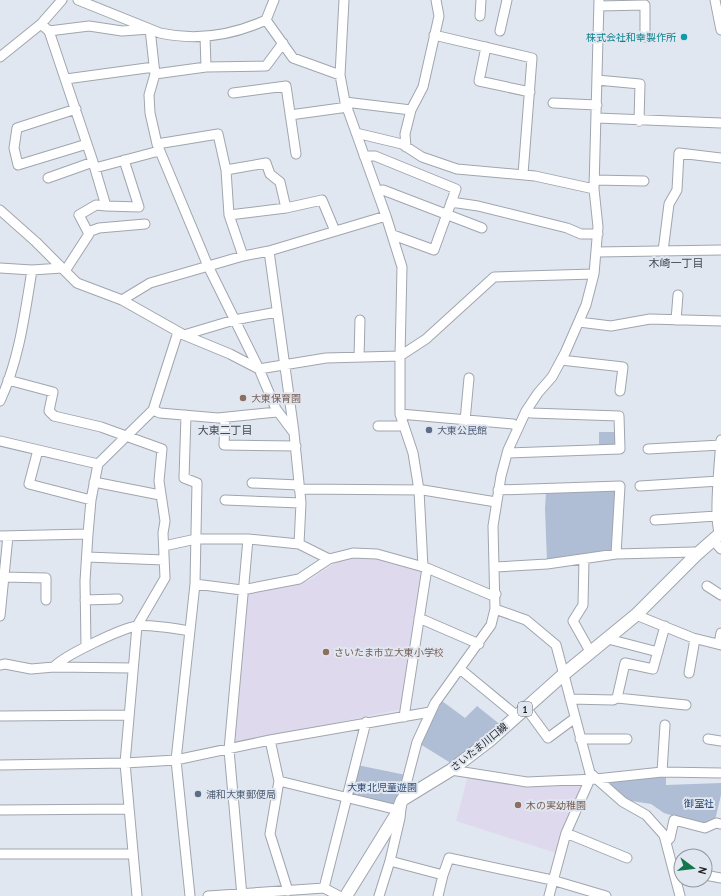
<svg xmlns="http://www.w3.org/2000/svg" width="721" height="896" font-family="'PT Sans','Noto Sans JP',sans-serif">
	<rect width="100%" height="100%" fill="#e1e7f0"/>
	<path fill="#dfd9ee" d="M355,557H370L423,571L402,709L234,744L247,594L308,581L339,560Z
		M468,776L579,783L583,789L556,853L456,821Z"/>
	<path fill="#afbed5" d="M599,432H618V445L599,446Z
		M617,490L611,551L547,562L545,509L546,492Z
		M442,701L465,718L477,706L502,726L454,765L420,744Z
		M357,765L406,775L395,806L349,797Z
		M666,774V785L721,783V795L715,820L706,826L664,813L651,804L625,800L600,780Z"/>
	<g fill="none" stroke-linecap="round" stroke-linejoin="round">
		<defs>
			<path id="minor" d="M78,0L160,33C196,41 233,35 266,20
				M274,0L266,20L293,58L340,75
				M344,0L340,75L345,102L386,216L402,267L400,356V414L413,453L419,490L423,567
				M715,0L721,30
				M599,6L645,5V37
				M480,16L481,0
				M41,24L49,31L93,162L106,206L139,207L124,160
				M49,31L89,26L122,31L150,29L155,74L149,95L150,113L157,144L208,266L259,369L276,409L294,433L301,503L299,544
				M500,31L507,0
				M434,35L532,58L523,174
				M205,36L206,67
				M486,47L479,81L530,92
				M0,57L41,24L62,0
				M155,74L206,67L266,66L283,43
				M66,79L154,67
				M597,80L640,84L639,121
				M233,93L286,86L296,154
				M345,102L411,110
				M553,103L597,105
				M76,109L17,128L14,148L18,165L87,144
				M290,115L348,107
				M597,118L721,123
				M356,133L402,144L422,157L457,169L535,176L594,189
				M157,144L218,134L226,170L229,215L243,256
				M406,147L405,134L411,110L423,87L439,16L436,0
				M364,156H375L456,189L434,250L393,235
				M95,168L159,151
				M226,170L266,163L270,174L280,182L286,208
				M48,178L93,162
				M594,180L644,181
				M377,191L383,190L482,228
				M451,202L478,206L567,228L581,234H598
				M0,210L36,242L77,283L122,300L184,335L230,354L259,369L326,358L400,356L426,339L494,277L594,274
				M229,215L286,208L322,200L335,231
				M88,232L99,228L145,224
				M269,251L294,432
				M663,251L669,204L677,190L679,153L721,158
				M597,252L721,250
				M0,268L32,270L62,268
				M65,271L89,234L79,215L96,205L106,206
				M122,300L150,283L243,256L269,251L386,216
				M676,320L678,295
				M579,322L611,326L650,319L721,321
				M178,332L153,410L160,413L218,418L277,412
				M184,335L234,320L277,312
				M359,357L360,320
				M561,360L623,367L620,391
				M8,380L53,392L49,411L54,416L101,427L162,449L159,481L165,521L163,533L165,578L137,626L125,763L137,896
				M0,401C19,361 25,313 32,270
				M400,414L513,424L518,427
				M186,415L184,478L197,483L195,584L176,760L190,896
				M225,418L224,445L296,446
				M465,421L469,378
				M378,426H404
				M0,441L98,464
				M648,449L721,445
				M38,450L29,484L91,500
				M507,453L620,449L619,416L531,413L526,411
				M94,482L160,495
				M252,483L299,485
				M640,486L719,481
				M299,489L423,490L496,502
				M498,490L620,486L616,554
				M225,500L301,503
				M655,520L717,516
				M720,534C713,524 720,457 721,440
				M0,536L88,534
				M713,540L721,549
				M164,546L196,539H248L299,544L329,559
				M87,557L164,560
				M584,559L583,605L573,621L591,653
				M495,567L547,564L616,554L694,552L696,555
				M4,577L46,578V600
				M195,584L242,590L299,579L329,559L353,553L377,554L427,568L491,595L496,594
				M707,586L721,595
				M85,600L118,599
				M495,609L526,620L556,645L590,773L623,802L646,815L664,835L680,896
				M636,615L693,638L721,645
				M0,616L8,536
				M419,618L479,644
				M610,638L612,640L658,652
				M719,644L721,633
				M86,646L85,581L88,534L91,500L98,464L153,410
				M0,665L5,664L31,669L54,667L132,668
				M54,667C63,656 122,628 137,626C149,624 177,629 190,631
				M460,669L517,716
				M689,673L695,639
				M617,698L625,663L653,669L665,626
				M570,699L613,700L617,698L686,705
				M526,708L548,738L575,718
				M0,716L129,715
				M404,717L427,568
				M580,739H627
				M708,739L721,741
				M270,740L279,781L270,834L288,891
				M0,765L125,763L176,760L270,740L430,712
				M451,770L527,782L596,779L662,772L721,773
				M662,772L665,725
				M279,781L398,810
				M0,810L129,809
				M566,833L627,858
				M666,842L670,838L674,820L705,828L716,823L721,824
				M0,854H132
				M390,861L443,875L438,896
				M443,875L449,858L552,880L606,896
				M705,875L721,878
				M324,888L366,722
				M208,896L324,888L339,896
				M242,896L229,750L248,539
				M379,896L390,861L400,818L402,800L417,742L435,703L491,625L495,609L493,526L501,476L508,450L526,411L538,393L552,377L565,353L586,305L594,274L598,227L594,189L599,0
				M549,896L566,833L590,779"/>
			<path id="major" d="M346,896L396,815L402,800L451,770L489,741L564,674L636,615L696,555L721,533"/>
		</defs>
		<use href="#minor" stroke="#a0a5ae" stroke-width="11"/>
		<use href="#major" stroke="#a0a5ae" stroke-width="14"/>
		<use href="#minor" stroke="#fff" stroke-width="9"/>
		<use href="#major" stroke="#fff" stroke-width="12"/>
	</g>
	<circle fill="#0f9aa8" stroke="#e1e7f0" stroke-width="1.5" cx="684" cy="37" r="4"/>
	<g fill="#8d6e63" stroke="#e1e7f0" stroke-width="1.5">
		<circle cx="243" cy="398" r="4"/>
		<circle cx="326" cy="652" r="4"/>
		<circle cx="518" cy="805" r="4"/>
	</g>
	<g fill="#5c6f8a" stroke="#e1e7f0" stroke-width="1.5">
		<circle cx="429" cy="430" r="4"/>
		<circle cx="198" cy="794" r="4"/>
	</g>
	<g text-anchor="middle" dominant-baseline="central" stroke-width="4" stroke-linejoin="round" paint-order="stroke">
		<rect fill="#e1e7f0" stroke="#585b60" stroke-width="1" x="518" y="702" width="14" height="14" rx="3"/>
		<g font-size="9" font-weight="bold" fill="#1d1f22">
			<text x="525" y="709">1</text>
		</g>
		<g font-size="10" fill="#0d838f" stroke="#e1e7f0" text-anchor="end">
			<text x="676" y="37">株式会社和幸製作所</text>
		</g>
		<g font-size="10" fill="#785e54" stroke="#e1e7f0" text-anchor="start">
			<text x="251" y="398">大東保育園</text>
			<text x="334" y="652">さいたま市立大東小学校</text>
			<text x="526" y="805">木の実幼稚園</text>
		</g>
		<g font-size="10" fill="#4e5e75" stroke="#e1e7f0" text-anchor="start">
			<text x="437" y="430">大東公民館</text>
			<text x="206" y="794">浦和大東郵便局</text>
		</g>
		<g font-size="10" fill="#1d1f22" stroke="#e1e7f0">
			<text transform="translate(479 747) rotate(-39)">さいたま川口線</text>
		</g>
		<g font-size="10" fill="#304b76" stroke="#e1e7f0">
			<text x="382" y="787">大東北児童遊園</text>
			<text x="699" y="803">御室社</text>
		</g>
		<g font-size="11" fill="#454a51" stroke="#e1e7f0">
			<text x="676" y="263">木崎一丁目</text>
			<text x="225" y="430">大東二丁目</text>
		</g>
	</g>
	<g transform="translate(693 868) rotate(105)"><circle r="19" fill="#e1e7f0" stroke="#93979e"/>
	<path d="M0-3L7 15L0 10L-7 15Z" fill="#13764d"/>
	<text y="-6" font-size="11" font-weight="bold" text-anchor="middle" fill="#1d1f22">N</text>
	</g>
</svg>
